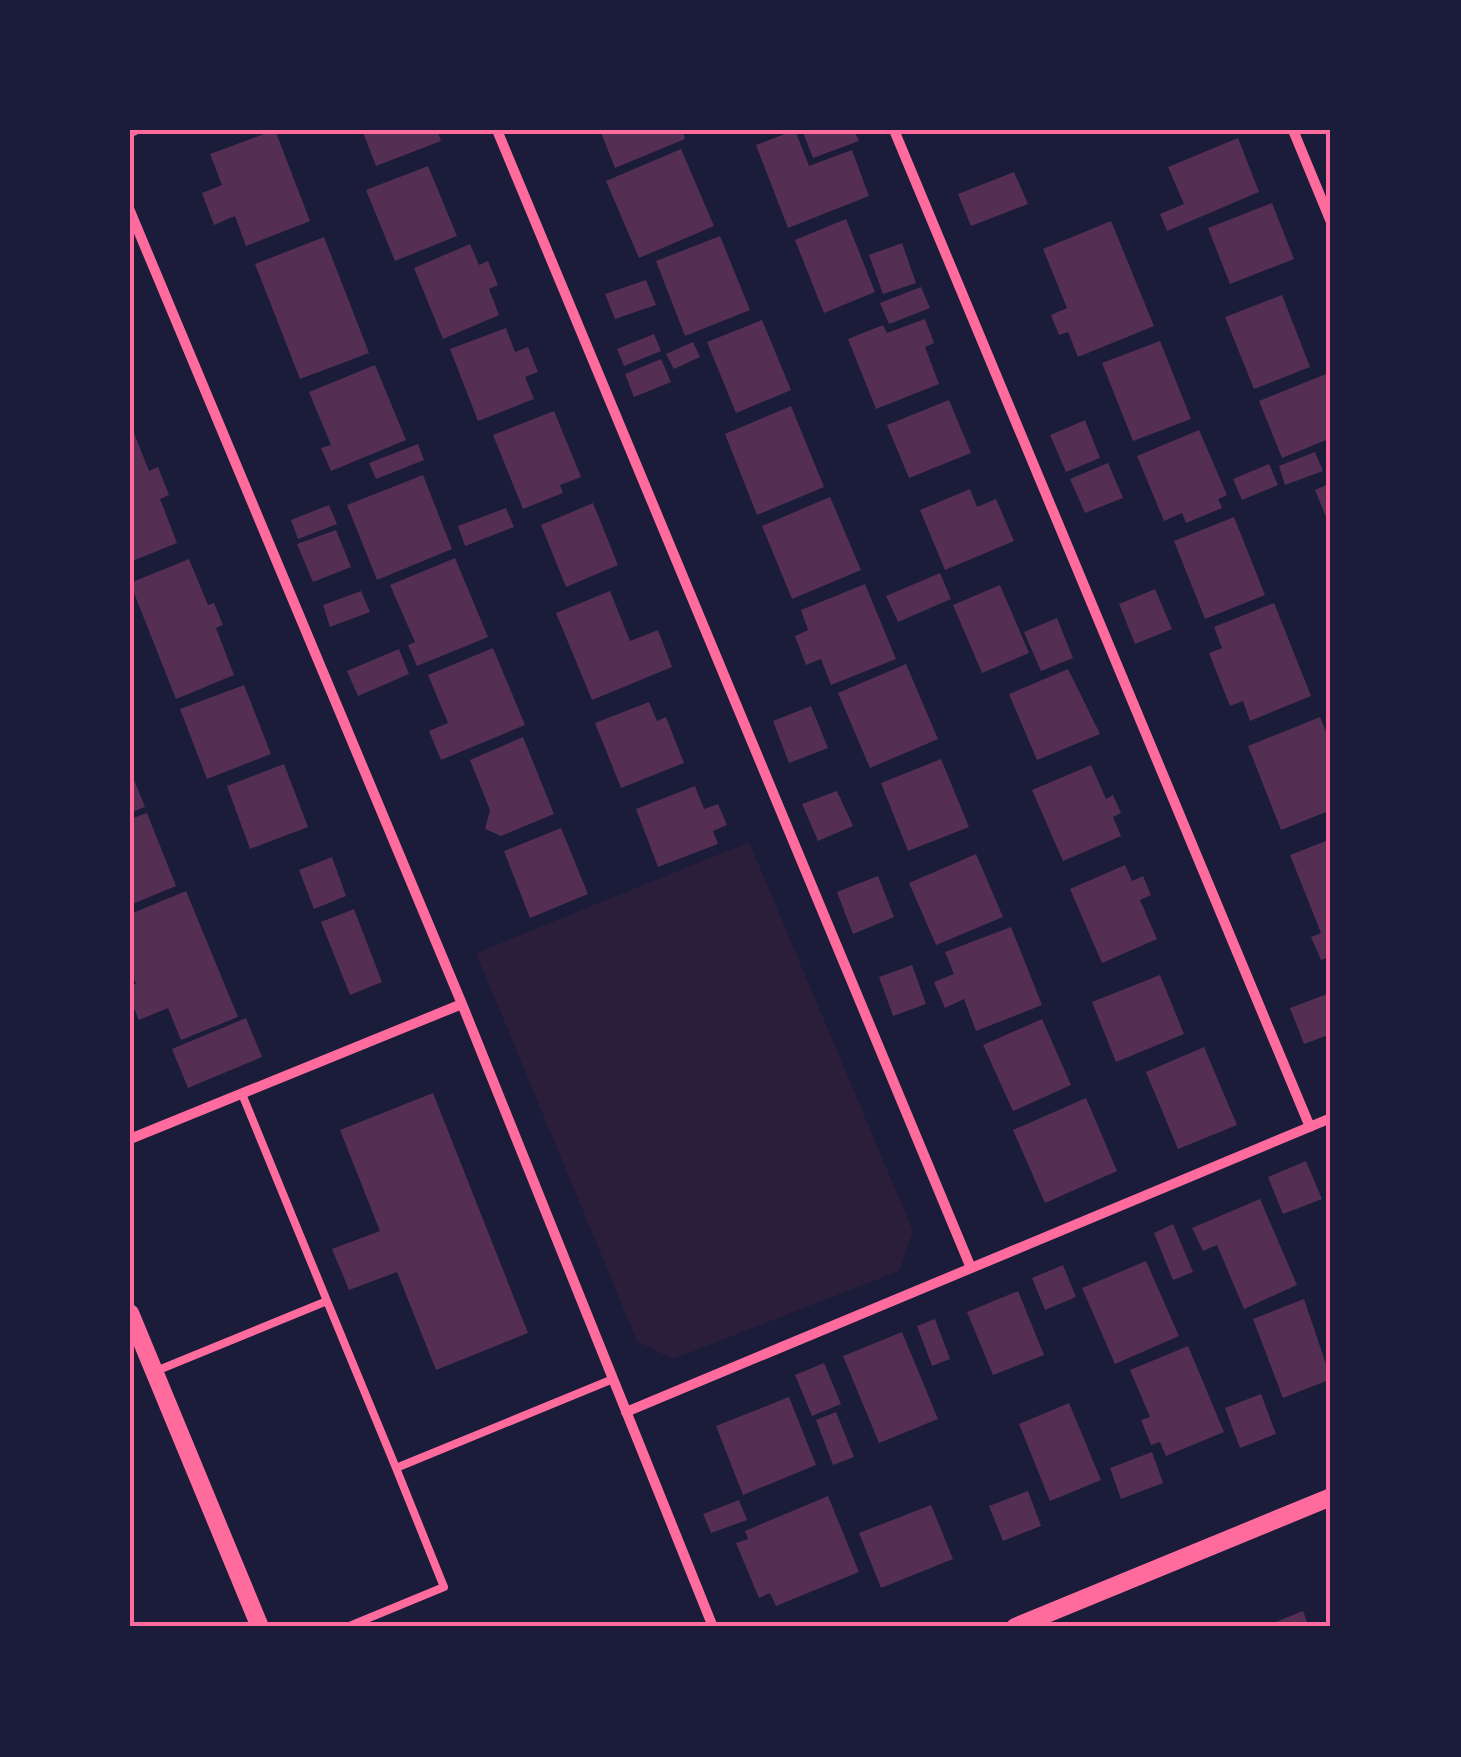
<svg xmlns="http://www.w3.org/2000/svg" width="1461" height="1757" font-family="Bitter,serif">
	<rect width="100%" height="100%" fill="#1b1b3a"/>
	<path fill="#2a1e3b" d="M749,842L913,1231L899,1271L673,1359L637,1341L476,953Z"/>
	<path fill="#542f53" d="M275,130L310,221L246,246L235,216L214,225L202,193L222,185L210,154Z
		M362,130H437L441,141L376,166Z
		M600,130H682L685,139L615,168Z
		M795,130L809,166L852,150L869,196L788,228L756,145Z
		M802,130H854L859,141L813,158Z
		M1238,138L1259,192L1167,231L1160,214L1184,204L1168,167Z
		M681,149L714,226L639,258L606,181Z
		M428,166L457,236L395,261L366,190Z
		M1014,172L1028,204L971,226L958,194Z
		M1272,203L1294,259L1230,284L1208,228Z
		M846,219L875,292L824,313L795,240Z
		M1111,221L1154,326L1078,357L1068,332L1059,335L1051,315L1067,308L1043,249Z
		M720,236L750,310L685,336L656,261Z
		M324,237L369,353L300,379L255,264Z
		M902,243L916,283L883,294L869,255Z
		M470,244L479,265L488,261L498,285L489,289L499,315L443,339L414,268Z
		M646,280L656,305L615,319L605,294Z
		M921,287L930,308L889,324L880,303Z
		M1282,295L1310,367L1254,389L1225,317Z
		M925,319L934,343L925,347L939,384L876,409L848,339L883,325L887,333Z
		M762,320L791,390L736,413L707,342Z
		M506,328L515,352L528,347L538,372L525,377L534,399L478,421L450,349Z
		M654,334L661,351L624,366L617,349Z
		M1160,341L1191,419L1133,441L1102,363Z
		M693,342L700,357L674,369L666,354Z
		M661,359L671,382L634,397L625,374Z
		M375,365L406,440L331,471L321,448L331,445L309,392Z
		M1331,372V438L1282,458L1259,401Z
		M949,400L971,453L909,478L887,425Z
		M791,406L824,487L757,515L725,434Z
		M554,411L581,477L560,485L563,493L523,509L493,435Z
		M1085,420L1100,458L1066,472L1050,435Z
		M130,423L149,471L158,467L169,495L160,499L177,543L130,562Z
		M1199,430L1227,495L1218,499L1222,508L1186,523L1182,513L1164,521L1137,456Z
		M418,444L424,460L376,479L369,463Z
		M1315,452L1323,471L1285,485L1279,466Z
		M1108,463L1123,498L1085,513L1070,479Z
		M1269,464L1278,485L1242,500L1233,479Z
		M423,475L452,549L377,580L347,505Z
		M1331,483V529L1315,490Z
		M970,489L977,507L996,499L1014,541L945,570L920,510Z
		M830,497L861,570L792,599L762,526Z
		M593,503L618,565L566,587L541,525Z
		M329,505L337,524L298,539L291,520Z
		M506,508L514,527L465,546L458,526Z
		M1234,517L1265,595L1205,619L1174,541Z
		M336,530L351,567L313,582L297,544Z
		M455,558L488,637L417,666L408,645L415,642L390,585Z
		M189,559L208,605L214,603L223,625L216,628L234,675L176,699L130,583Z
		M940,573L951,599L898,622L886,596Z
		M865,584L896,659L831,685L821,659L806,665L795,636L808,630L801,610Z
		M1000,585L1029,653L982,673L953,605Z
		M1155,589L1172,629L1135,644L1119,604Z
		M361,591L370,612L330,627L323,605Z
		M610,591L630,641L658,630L672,667L592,700L556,613Z
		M1274,603L1311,696L1250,721L1243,701L1230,706L1209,653L1222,648L1214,627Z
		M1057,618L1073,658L1041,671L1024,632Z
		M493,648L525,725L441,760L429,731L448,723L428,675Z
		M399,649L409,674L358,696L347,671Z
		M906,664L938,739L870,768L838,693Z
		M1068,669L1100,734L1037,760L1009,694Z
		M244,685L271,754L207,779L180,709Z
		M649,702L657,721L666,717L684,763L621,788L595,723Z
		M811,706L828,748L789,763L773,721Z
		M1320,717L1331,743V810L1281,830L1248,746Z
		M523,737L554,814L501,836L485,829L490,810L470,760Z
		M941,759L969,827L908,851L881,783Z
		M284,764L308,827L250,849L227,786Z
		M1091,765L1106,799L1113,795L1121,813L1113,817L1121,836L1063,861L1032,790Z
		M130,770L145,807L130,813Z
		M695,786L704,809L718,804L727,825L713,831L718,844L658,867L636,809Z
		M837,791L853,826L818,841L802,804Z
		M147,813L176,886L130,905V819Z
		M561,828L588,894L530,918L504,851Z
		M1331,839V956L1321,960L1311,937L1321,933L1290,855Z
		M976,854L1003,917L936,945L909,883Z
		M332,857L346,896L314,909L299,870Z
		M1125,865L1132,881L1143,876L1151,895L1140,900L1157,939L1102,963L1070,889Z
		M878,876L894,917L853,934L837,892Z
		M186,891L238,1017L181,1040L168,1008L139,1020L130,999V986L136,984L130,969V914Z
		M354,909L382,982L350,995L321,922Z
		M1011,927L1042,1005L976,1031L964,999L945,1008L934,982L954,974L945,952Z
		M912,965L926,1004L893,1016L879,977Z
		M1160,975L1184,1034L1116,1062L1092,1002Z
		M1327,994L1331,1034L1304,1044L1290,1008Z
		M246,1018L262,1057L188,1088L172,1049Z
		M1042,1019L1071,1085L1013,1111L983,1045Z
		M1204,1047L1237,1125L1178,1149L1146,1072Z
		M433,1093L528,1333L436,1370L397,1272L349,1290L332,1249L380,1231L340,1130Z
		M1086,1098L1117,1171L1045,1203L1013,1130Z
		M1306,1161L1322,1199L1283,1214L1268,1177Z
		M1260,1199L1297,1285L1244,1309L1217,1245L1203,1251L1192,1228Z
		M1173,1224L1193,1272L1173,1280L1154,1233Z
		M1146,1261L1179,1336L1115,1364L1082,1288Z
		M1063,1265L1076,1297L1045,1310L1032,1278Z
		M1018,1291L1044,1355L993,1375L967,1312Z
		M1304,1299L1331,1379L1283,1398L1253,1319Z
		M935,1319L950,1359L932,1366L917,1326Z
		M902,1332L938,1419L879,1443L843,1356Z
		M1188,1346L1224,1432L1166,1456L1160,1442L1151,1445L1141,1420L1150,1417L1130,1370Z
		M824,1363L841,1404L812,1416L795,1375Z
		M1261,1394L1276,1434L1240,1448L1225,1408Z
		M789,1397L816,1465L743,1495L716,1426Z
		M1069,1403L1101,1480L1050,1501L1019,1424Z
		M836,1412L854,1457L833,1465L816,1420Z
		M1152,1452L1163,1483L1121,1499L1110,1468Z
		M1028,1491L1041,1526L1003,1541L989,1506Z
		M828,1496L859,1572L776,1606L770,1593L759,1598L736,1543L748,1539L745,1531Z
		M739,1500L747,1520L711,1533L703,1514Z
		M931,1505L953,1559L881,1588L859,1533Z
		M1303,1611L1309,1627H1263Z"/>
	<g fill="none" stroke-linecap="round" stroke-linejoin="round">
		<path stroke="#ff6b9d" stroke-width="8" d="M242,1094L327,1301
			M156,1371L327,1301L396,1468L613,1379
			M347,1627L444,1587L396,1468"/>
		<path stroke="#ff6b9d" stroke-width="10" d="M497,130L971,1268
			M894,130L1310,1127
			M1293,130L1331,222
			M130,132L135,130
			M130,211L462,1004L713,1627
			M130,1139L462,1004
			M626,1412L1331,1118"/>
		<path stroke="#ff6b9d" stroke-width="18" d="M130,1313L260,1627
			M1015,1627L1331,1497"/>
	</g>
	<rect width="1461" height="1757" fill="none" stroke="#1b1b3a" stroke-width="265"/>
	<rect x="132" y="132" width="1196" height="1492" fill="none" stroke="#ff6b9d" stroke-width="4"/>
</svg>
